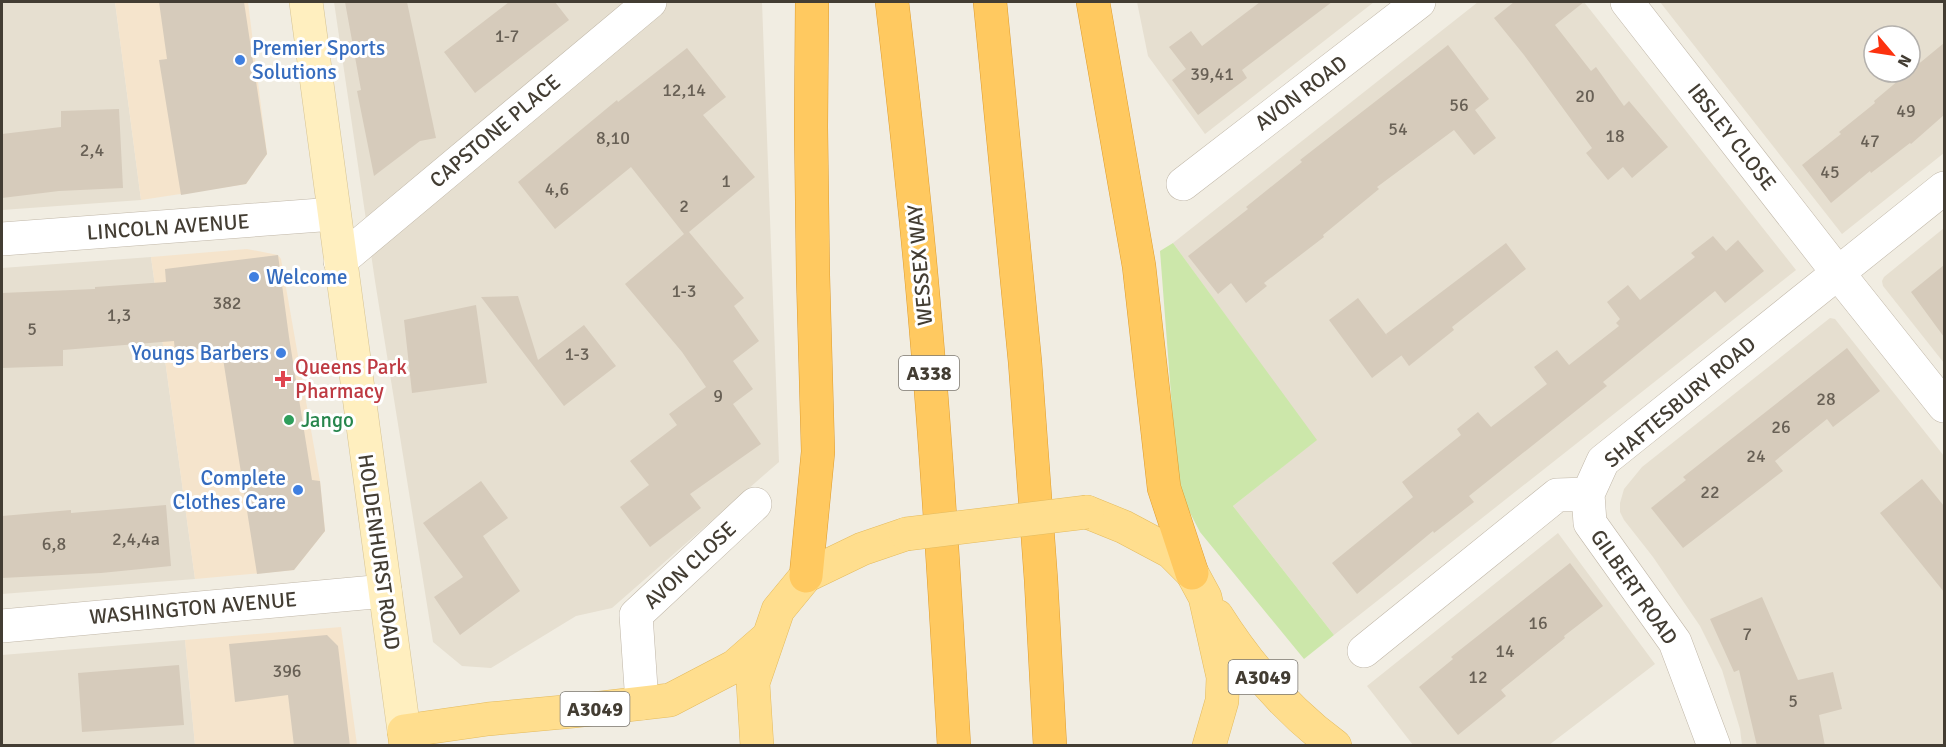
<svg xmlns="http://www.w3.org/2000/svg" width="1946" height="747" font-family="Signika,sans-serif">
	<rect width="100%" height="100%" fill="#f1ede2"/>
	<path fill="#e6dfd0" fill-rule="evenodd" d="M2,2H115L141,200L2,210Z
		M334,2H762L779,462L612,608L576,616L491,668L462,666L433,642L375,281Z
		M1137,2H1374L1205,134L1148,56Z
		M1478,2H1584L1796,270L1334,635L1233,506L1316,440L1173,243Z
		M1660,2H1944V153L1842,234ZM1874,36H1910V72H1874Z
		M1944,228V363L1883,286L1882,281L1884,277Z
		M151,257L195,579L2,594V268Z
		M1830,318L1835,319L1944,456V745H1742L1740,729L1722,670L1700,626L1653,557L1624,520L1620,512V503L1624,489L1642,467Z
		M1558,533L1655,664L1549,745H1413L1367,686Z
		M185,640L195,745L2,746V655Z"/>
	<path fill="#f5e4cc" d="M115,2H248L267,154L246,184L141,200Z
		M247,249L278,255L281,259L320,481L325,531L294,570L195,579L151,257Z
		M341,627L357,745H195L185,640Z"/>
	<path fill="#cce7aa" d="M1173,243L1317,440L1233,506L1334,635L1304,659L1200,532L1186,505L1177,473L1160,251Z"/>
	<path fill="#d6cbbb" d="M159,2H244L267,154L246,184L181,195L159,60L167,59Z
		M345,2H407L436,138L420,141L374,176L357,91L361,90Z
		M509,2H555L569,20L475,93L444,52Z
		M1260,2H1332L1242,70L1247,78L1198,115L1172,80L1186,69L1169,47L1191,31L1202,46Z
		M1514,2H1584L1555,25L1591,71L1596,67L1624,106L1629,101L1668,147L1632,178L1623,167L1608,180L1586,153L1592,148L1524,55L1494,18Z
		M1944,43V115L1911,144L1910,143L1871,173L1870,171L1831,203L1802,165L1841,134L1839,132L1875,103L1874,101L1893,85Z
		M1448,45L1489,99L1475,110L1496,138L1474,155L1454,130L1377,187L1379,189L1323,235L1324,237L1264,283L1267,286L1246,303L1231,283L1218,294L1188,256L1248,209L1246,207L1302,162L1300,160Z
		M687,48L726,97L703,115L755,177L689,232L744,298L734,306L759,341L733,361L753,389L733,404L761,444L690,494L701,508L650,547L620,507L649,485L630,461L677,425L669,414L706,387L682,352L625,284L684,234L631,167L555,229L518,182L617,100L618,102Z
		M119,109L123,188L59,191L2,198V134L61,127V111Z
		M1713,236L1726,251L1738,240L1764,271L1725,303L1715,291L1603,382L1607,386L1469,496L1474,502L1434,533L1433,531L1357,594L1332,563L1413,497L1402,482L1461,435L1457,429L1478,412L1491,427L1547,384L1534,367L1557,350L1569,365L1619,326L1616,323L1620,319L1607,302L1628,285L1640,300L1695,257L1691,253Z
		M1506,243L1526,269L1452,327L1454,330L1409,366L1386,334Z
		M278,255L289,337L312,480L320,481L325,531L294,570L257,574L221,346L175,352L174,341L63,350V366L2,368V293L95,289V287L166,282L165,269Z
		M1944,265V337L1911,292Z
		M518,296L538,360L584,325L616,366L564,406L481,297Z
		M1358,298L1402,355L1372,378L1329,320Z
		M476,305L487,383L412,393L404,320Z
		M1847,348L1880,391L1833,427L1827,419L1775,461L1783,471L1683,548L1651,508L1686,480L1683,477Z
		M1922,479L1944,506V592L1880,513Z
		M481,481L508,518L483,536L520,591L460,635L434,597L463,577L423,523Z
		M166,505L171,566L101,573L2,578V516L71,510V513Z
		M1570,563L1603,606L1564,636L1565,638L1501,690L1506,696L1458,735L1419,687L1453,659L1451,657Z
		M1762,597L1798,680L1833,672L1842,709L1819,715L1825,746H1757L1739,670L1734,672L1710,619Z
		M327,635L338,646L350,746H294L288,695L235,702L229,644Z
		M179,665L184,725L82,732L78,673Z"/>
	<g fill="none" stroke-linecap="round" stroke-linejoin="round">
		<defs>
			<path id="street" d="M1627,2L1838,273L1944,406
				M1183,184L1419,2
				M2,239L334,214
				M340,261L650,2
				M1588,494L1590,523L1675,642L1714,746
				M2,626L385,591
				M1364,651L1557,495L1588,494L1603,461L1944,188
				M642,703L636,615L755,504"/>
			<path id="secondary" d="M306,2L404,731"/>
			<path id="primary" d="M1087,512L1124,527L1171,552L1192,573L1205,597L1223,677L1222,701L1209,746
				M1217,616C1248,665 1288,711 1335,746
				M406,746L404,731L488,719L574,711L670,700L735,666L767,638
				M757,746L753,683L778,610L806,576L862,549L906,534"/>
			<path id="highway" d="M892,2C899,62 906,122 912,182C932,370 943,558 954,746
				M990,2L1025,362L1041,580L1050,746
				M1093,2L1139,266L1164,488L1192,573
				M806,576L818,452L813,275L811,127L812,2"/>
		</defs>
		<use href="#street" stroke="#c0b7a8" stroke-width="34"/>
		<use href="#secondary" stroke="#d6c393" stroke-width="34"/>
		<use href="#primary" stroke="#e4bb5e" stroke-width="34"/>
		<use href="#highway" stroke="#de9d30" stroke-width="34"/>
		<use href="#street" stroke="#fff" stroke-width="33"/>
		<use href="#secondary" stroke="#ffefbf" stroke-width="33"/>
		<use href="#primary" stroke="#ffde8e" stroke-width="33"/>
		<use href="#highway" stroke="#ffc960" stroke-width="33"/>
		<defs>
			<path id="primary-bridge" d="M906,534L1087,512"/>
		</defs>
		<use href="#primary-bridge" stroke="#e4bb5e" stroke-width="34" stroke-linecap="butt"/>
		<use href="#primary-bridge" stroke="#ffde8e" stroke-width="33"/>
	</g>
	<g fill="#3f7fe0" stroke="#fff" stroke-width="2">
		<circle cx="240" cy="60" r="6"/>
		<circle cx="254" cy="277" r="6"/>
		<circle cx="281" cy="353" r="6"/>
		<circle cx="298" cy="490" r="6"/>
	</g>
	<path fill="#e0444e" stroke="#fff" stroke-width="2" d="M280 370h6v6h6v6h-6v6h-6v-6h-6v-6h6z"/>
	<circle fill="#2e9e5b" stroke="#fff" stroke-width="2" cx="289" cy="420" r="6"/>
	<g text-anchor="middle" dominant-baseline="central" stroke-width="6" stroke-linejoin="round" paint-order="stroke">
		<g font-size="18" fill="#686055">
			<text x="507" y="36">1-7</text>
			<text x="1212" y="74">39,41</text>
			<text x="684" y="90">12,14</text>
			<text x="1585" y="96">20</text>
			<text x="1459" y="105">56</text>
			<text x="1906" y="111">49</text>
			<text x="1398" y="129">54</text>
			<text x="1615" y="136">18</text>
			<text x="613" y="138">8,10</text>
			<text x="1870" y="141">47</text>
			<text x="92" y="150">2,4</text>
			<text x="1830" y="172">45</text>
			<text x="726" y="181">1</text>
			<text x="557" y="189">4,6</text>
			<text x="684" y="206">2</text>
			<text x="684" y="291">1-3</text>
			<text x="227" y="303">382</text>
			<text x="119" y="315">1,3</text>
			<text x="32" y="329">5</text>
			<text x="577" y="354">1-3</text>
			<text x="718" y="396">9</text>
			<text x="1826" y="399">28</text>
			<text x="1781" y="427">26</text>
			<text x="1756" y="456">24</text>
			<text x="1710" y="492">22</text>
			<text x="136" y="539">2,4,4a</text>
			<text x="54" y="544">6,8</text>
			<text x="1538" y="623">16</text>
			<text x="1747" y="634">7</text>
			<text x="1505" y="651">14</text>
			<text x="287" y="671">396</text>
			<text x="1478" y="677">12</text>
			<text x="1793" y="701">5</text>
		</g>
		<g fill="#fff" stroke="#7b7770" stroke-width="1.5">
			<rect x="899" y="356" width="60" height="34" rx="4.5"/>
			<rect x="1228.5" y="660" width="69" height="34" rx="4.5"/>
			<rect x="560.5" y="692" width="69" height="34" rx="4.5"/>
		</g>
		<g font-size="20" font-weight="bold" fill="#433d33">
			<text x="929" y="373">A338</text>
			<text x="1263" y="677">A3049</text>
			<text x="595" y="709">A3049</text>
		</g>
		<g font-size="21" fill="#366cbe" stroke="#fff" text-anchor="start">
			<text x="252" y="48">Premier Sports<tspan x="252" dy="24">Solutions</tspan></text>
			<text x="266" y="277">Welcome</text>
			<text x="269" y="353" text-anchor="end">Youngs Barbers</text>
			<text x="286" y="478" text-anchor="end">Complete<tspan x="286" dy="24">Clothes Care</tspan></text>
		</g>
		<g font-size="21" fill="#433d33" stroke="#fff">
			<text transform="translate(1301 93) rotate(-37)">AVON ROAD</text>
			<text transform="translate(495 131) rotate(-40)">CAPSTONE PLACE</text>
			<text transform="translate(1732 137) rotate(52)">IBSLEY CLOSE</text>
			<text transform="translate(168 227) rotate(-4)">LINCOLN AVENUE</text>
			<text transform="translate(920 265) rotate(-95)">WESSEX WAY</text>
			<text transform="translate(1680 402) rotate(-40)">SHAFTESBURY ROAD</text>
			<text transform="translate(379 552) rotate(82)">HOLDENHURST ROAD</text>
			<text transform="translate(690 565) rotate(-43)">AVON CLOSE</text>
			<text transform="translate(1634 587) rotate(55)">GILBERT ROAD</text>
			<text transform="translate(193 608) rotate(-5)">WASHINGTON AVENUE</text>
		</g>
		<g font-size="21" fill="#be3a42" stroke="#fff" text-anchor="start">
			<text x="295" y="367">Queens Park<tspan x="295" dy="24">Pharmacy</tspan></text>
		</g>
		<g font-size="21" fill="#27864d" stroke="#fff" text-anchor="start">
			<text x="301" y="420">Jango</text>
		</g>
	</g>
	<rect width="1946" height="747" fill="none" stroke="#433d33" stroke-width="6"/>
	<g transform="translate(1892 54) rotate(119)"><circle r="28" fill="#ffffff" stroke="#b4b1ad" stroke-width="1.5"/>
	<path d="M0-4.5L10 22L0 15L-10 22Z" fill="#fc320f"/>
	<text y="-9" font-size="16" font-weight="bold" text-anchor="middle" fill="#433d33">N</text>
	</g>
</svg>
